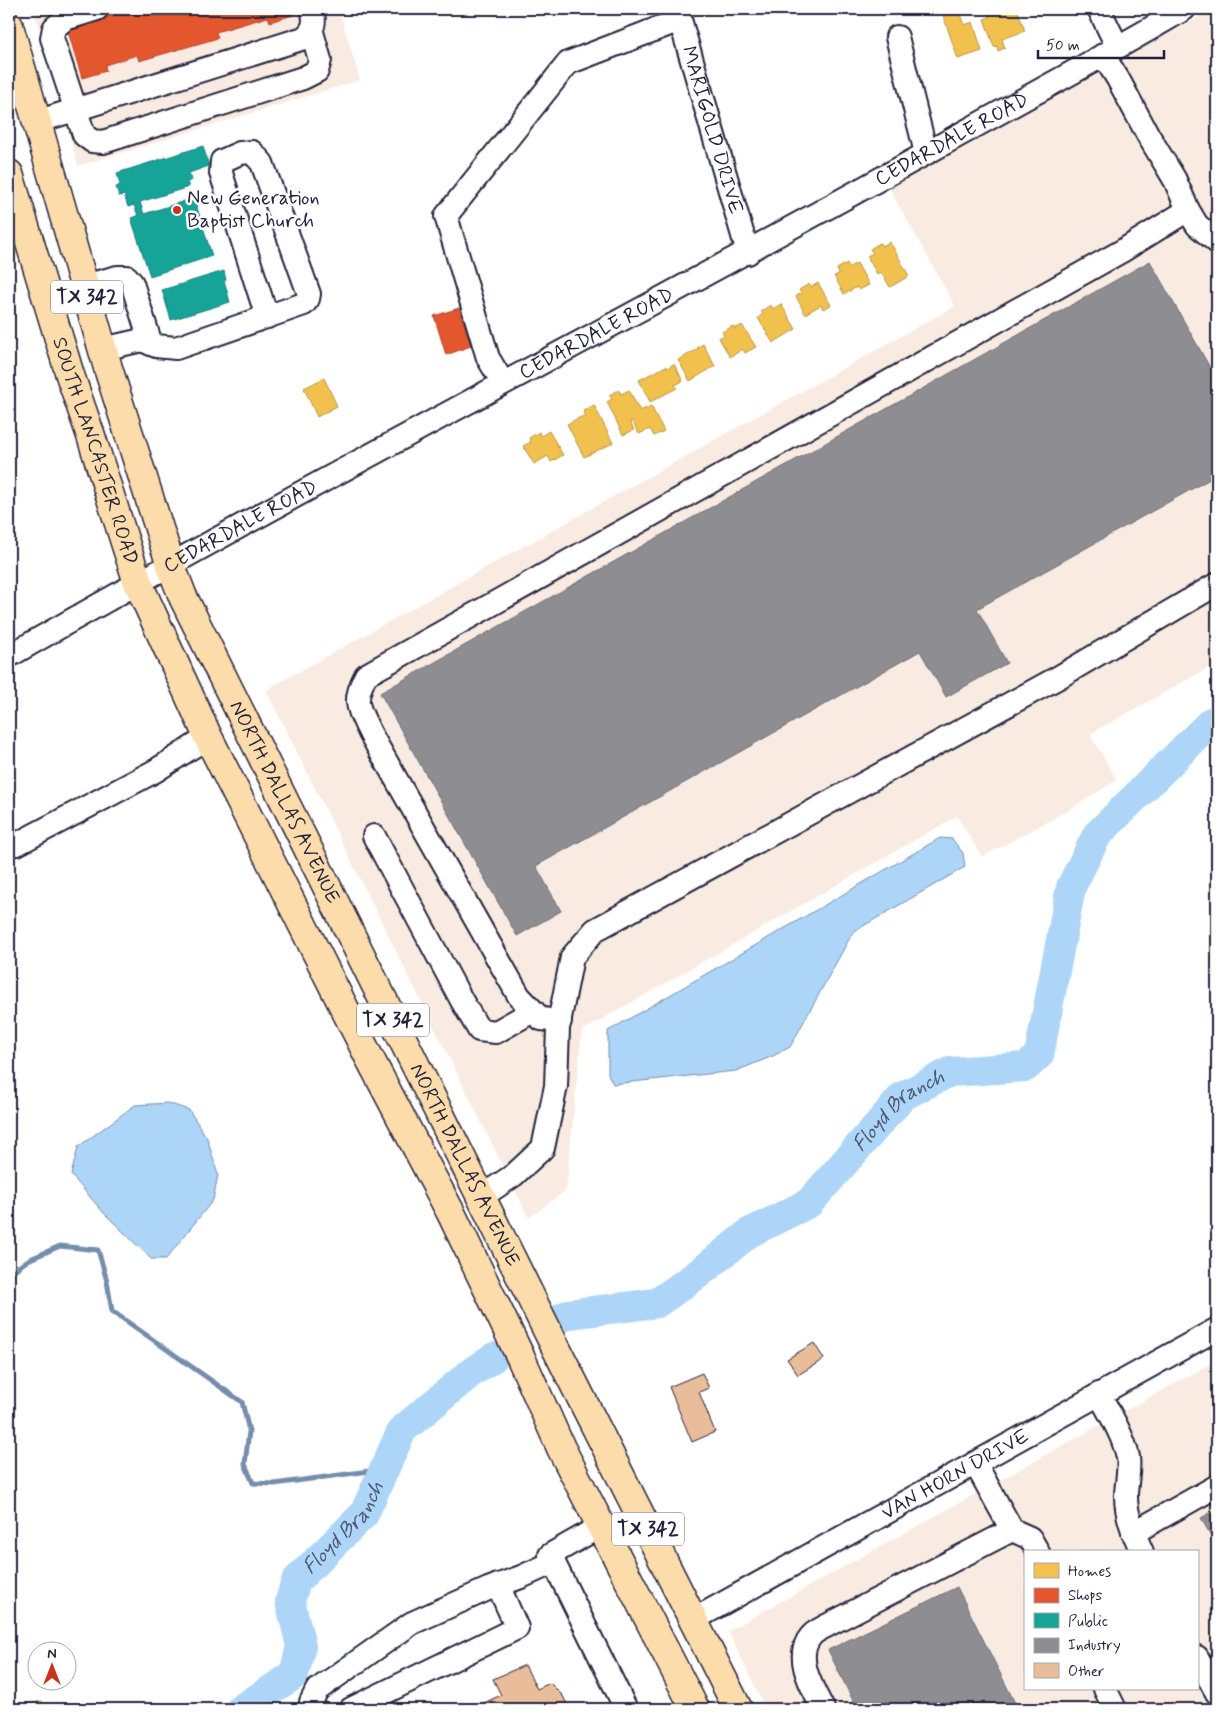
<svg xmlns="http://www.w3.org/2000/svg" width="1226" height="1718" font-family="Mynerve,sans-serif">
	<rect width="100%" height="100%" fill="#fff"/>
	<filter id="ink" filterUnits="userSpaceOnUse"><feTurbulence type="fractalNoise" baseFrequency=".02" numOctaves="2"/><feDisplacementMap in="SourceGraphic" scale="10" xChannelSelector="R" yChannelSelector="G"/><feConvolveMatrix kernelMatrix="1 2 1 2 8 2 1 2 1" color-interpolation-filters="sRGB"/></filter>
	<g filter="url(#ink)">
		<path fill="#f9ebe1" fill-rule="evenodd" d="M34,9H339L360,80L78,166Z
			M1214,9H1217V663L1090,734L1117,780L1067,811L982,857L957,816L582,1031L566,1190L529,1218L266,690L955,306L888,186Z
			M1217,1360V1709H766L728,1631ZM1025,1552H1197V1689H1025Z"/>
		<path fill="#add5f7" stroke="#758dac" d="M940,838L952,839L963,853L965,867L853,932L790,1047L773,1056L736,1071L613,1084L608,1074V1031Z
			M167,1103L189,1110L207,1138L218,1175L213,1200L166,1259H151L103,1212L71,1175L78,1147L135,1105Z"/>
		<path fill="#f2c14e" stroke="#b49148" d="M941,9H958L964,25L973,22L982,51L958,59Z
			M987,9H1010L1011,11L1017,9L1025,31L1002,39L1005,48L998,51L997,46L994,47L984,19L990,17Z
			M890,242L909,276L890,287L881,272L877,274L867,256L873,253L870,249L880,243L882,246Z
			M847,263L849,267L857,263L869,285L859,290L857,287L844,294L834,276L839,274L837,269Z
			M818,283L831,305L823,309L821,305L805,314L796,296L801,293L799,290L809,284L811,287Z
			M781,304L796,329L773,343L758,318L763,314L761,311L771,305L773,309Z
			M742,325L756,347L745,353L743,349L730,357L719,338L724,335L722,332L733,326L735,329Z
			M703,344L715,366L690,381L678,360L698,349L697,348Z
			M674,364L683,381L675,385L677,388L650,402L639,380L666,366L667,368Z
			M324,378L337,406L317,417L304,388Z
			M619,390L621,394L629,390L640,411L651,406L664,431L654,436L650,429L639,434L632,421L630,422L634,430L623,435L607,402L612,399L609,395Z
			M594,405L613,443L584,457L567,424L583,416L584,418L586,417L583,411Z
			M549,431L563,455L551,462L548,456L534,464L523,446L531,442L529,438L539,432L541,436Z
			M42,1701L43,1709H17L16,1707Z"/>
		<path fill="#e4572e" stroke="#aa4732" d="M133,9H292L293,15L270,22L268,17L216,32L218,38L139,61L137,55L105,65L106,71L82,78L67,28Z
			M459,308L471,346L446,355L434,316Z"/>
		<path fill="#17a398" stroke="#1a7c7c" d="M203,146L209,166L189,173L192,180L187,182L189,187L140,202L144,214L194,198L212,256L150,276L131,218L138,216L134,205L128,207L124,195L119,196L116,187L120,185L117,173Z
			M224,271L226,280H224L230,302L171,320L162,290Z"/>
		<path fill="#8d8d92" stroke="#6d6d78" d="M1150,261L1217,380V475L977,609L1007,663L946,697L920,651L536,866L561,911L517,936L380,693Z
			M1217,1509V1547L1201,1518Z
			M957,1587L1018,1709H857L828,1650Z"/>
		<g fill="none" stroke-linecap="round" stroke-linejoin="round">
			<path stroke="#758dac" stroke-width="5" d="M9,1274L28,1260L60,1246L98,1250L107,1281L112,1311L242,1402L249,1431L245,1464L253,1483L274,1484L384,1469"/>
			<g stroke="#add5f7" stroke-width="30">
				<path id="s1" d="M563,1317L569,1314L657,1303L698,1274L749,1233L809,1203L903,1096L950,1072L1026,1067L1039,1055L1071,887L1097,835L1211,722H1217"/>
				<path id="s2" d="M241,1709L294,1675L301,1646L290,1601L296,1581L364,1514L402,1430L472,1372L494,1357"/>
			</g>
		</g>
		<path fill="#eabd9a" stroke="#22223b" d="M814,1343L824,1359L798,1375L787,1359Z
			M702,1373L709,1388L699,1392L715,1432L692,1442L669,1387Z
			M525,1665L537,1689L550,1683L563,1696L569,1709H471L501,1695L493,1679Z"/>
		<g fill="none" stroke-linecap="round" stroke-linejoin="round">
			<defs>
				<g id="minor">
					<path d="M97,9L65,19L54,28L52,38L84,135L92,141L103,142L303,78L317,71L320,60L312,32"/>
					<path id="s3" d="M677,9L748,253"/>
					<path d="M1099,9L1117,46"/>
					<path d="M897,37L926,153"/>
					<path d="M1103,55L1118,79L1148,135L1175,180L1188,210"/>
					<path d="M36,122L304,38C314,30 316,22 312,9"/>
					<path d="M84,286L117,277H127L132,283L151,344"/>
					<path d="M103,349L142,340L156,346L176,348L304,304L308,299L309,294L262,163L252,152L240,153L222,161L221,173L267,317"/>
					<path d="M503,383L488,358L446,216L568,63L680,20"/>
					<path id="s4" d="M9,656C317,479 633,317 943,144C1023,99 1105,56 1184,9"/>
					<path d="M374,836L462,1001L479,1030L496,1032L533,1011"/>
					<path d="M17,844L155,771L208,737"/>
					<path d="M560,1021L541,1019L519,996L370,733C358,707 352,702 366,675L1122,251L1188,210L1197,225L1217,242"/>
					<path d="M481,1197L514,1175L543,1148L556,1086L558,1028L572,957L595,930L1059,677L1217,584"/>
					<path d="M1099,1394C1110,1414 1123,1435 1128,1457C1130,1470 1126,1484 1126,1496C1126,1516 1134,1534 1142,1552"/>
					<path d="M975,1463L1012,1530L1030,1538L1038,1552"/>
					<path d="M601,1526L550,1555L626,1709"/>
					<path d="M1133,1533L1217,1486"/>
					<path id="s5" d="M693,1620L1217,1329"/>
					<path d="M1197,1657L1217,1693"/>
					<path d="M1105,1689L1115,1709"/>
					<path d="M314,1709L311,1702L317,1690L412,1623L488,1589L521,1577L554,1562"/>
					<path d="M351,1709L517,1628L498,1585"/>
					<path d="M823,1709C813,1689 793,1657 811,1636C815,1631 823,1628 828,1625L1012,1530"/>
				</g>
				<g id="major">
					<path id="s6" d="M9,26L108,368L171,566L183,597L557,1350L738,1709"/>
					<path id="s7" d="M9,174L70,375L91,436L138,583L208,737L369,1057L451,1213L521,1358L561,1448L695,1709"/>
				</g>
			</defs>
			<use href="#minor" stroke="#22223b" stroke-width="26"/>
			<use href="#major" stroke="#22223b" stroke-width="31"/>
			<use href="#minor" stroke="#fff" stroke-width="22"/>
			<use href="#major" stroke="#fddcac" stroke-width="28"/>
		</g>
	</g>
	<circle fill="#c8321e" stroke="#fff" stroke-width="2" cx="177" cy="210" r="5"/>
	<g text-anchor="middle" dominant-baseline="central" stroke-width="5" stroke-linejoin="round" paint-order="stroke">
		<g fill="#fff" stroke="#646476" stroke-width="1">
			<rect x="51" y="280.5" width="72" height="33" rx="4"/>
			<rect x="357" y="1003.5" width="72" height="33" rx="4"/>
			<rect x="612" y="1512.5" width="72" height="33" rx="4"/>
		</g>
		<g font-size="19" font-weight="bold" fill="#22223b">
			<text x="87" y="297">TX 342</text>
			<text x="393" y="1020">TX 342</text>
			<text x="648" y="1529">TX 342</text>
		</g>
		<g font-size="20" fill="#22223b" stroke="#fff">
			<text stroke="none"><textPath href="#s3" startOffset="126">MARIGOLD DRIVE</textPath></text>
			<text stroke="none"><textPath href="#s4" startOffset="1075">CEDARDALE ROAD</textPath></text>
			<text stroke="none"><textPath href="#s4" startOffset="670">CEDARDALE ROAD</textPath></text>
			<text stroke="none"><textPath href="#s7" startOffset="290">SOUTH LANCASTER ROAD</textPath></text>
			<text stroke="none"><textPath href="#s4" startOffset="265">CEDARDALE ROAD</textPath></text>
			<text stroke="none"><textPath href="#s6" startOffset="826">NORTH DALLAS AVENUE</textPath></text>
			<text stroke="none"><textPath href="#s6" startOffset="1231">NORTH DALLAS AVENUE</textPath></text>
			<text stroke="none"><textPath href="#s5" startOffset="300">VAN HORN DRIVE</textPath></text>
		</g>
		<g font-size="20" fill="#22223b" stroke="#fff" text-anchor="start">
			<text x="187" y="198">New Generation<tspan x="187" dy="23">Baptist Church</tspan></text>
		</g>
		<g font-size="21" font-style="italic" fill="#4c5873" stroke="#fff">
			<text stroke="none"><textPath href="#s1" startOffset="408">Floyd Branch</textPath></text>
			<text stroke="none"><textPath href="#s2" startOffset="232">Floyd Branch</textPath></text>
		</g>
	</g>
	<rect width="1226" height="1718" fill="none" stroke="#fff" stroke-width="30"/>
	<rect x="15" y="15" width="1196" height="1688" fill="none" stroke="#22223b" stroke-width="2" filter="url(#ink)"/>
	<rect x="1024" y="1550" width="175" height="140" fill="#ffffff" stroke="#a7a7b1"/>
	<rect x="1034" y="1563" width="25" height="15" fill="#f2c14e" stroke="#a7a7b1"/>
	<text x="1068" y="1576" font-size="15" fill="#22223b">Homes</text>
	<rect x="1034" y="1588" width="25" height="15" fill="#e4572e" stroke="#a7a7b1"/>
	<text x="1068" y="1600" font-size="15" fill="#22223b">Shops</text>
	<rect x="1034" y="1613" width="25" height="15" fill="#17a398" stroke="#a7a7b1"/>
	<text x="1068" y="1626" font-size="15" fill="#22223b">Public</text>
	<rect x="1034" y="1638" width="25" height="15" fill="#8d8d92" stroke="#a7a7b1"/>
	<text x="1068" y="1650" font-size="15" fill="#22223b">Industry</text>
	<rect x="1034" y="1663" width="25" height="15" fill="#eabd9a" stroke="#a7a7b1"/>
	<text x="1068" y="1676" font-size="15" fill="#22223b">Other</text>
	<g transform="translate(52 1666)"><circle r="24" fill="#ffffff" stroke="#a7a7b1"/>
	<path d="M0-4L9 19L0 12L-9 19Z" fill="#c8321e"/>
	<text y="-8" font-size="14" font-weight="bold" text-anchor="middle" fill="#22223b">N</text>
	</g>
	<path d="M1038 50v8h126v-8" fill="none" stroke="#22223b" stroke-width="2.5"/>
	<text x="1046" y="50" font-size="15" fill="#22223b" stroke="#ffffff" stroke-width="4" paint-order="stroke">50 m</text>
</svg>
